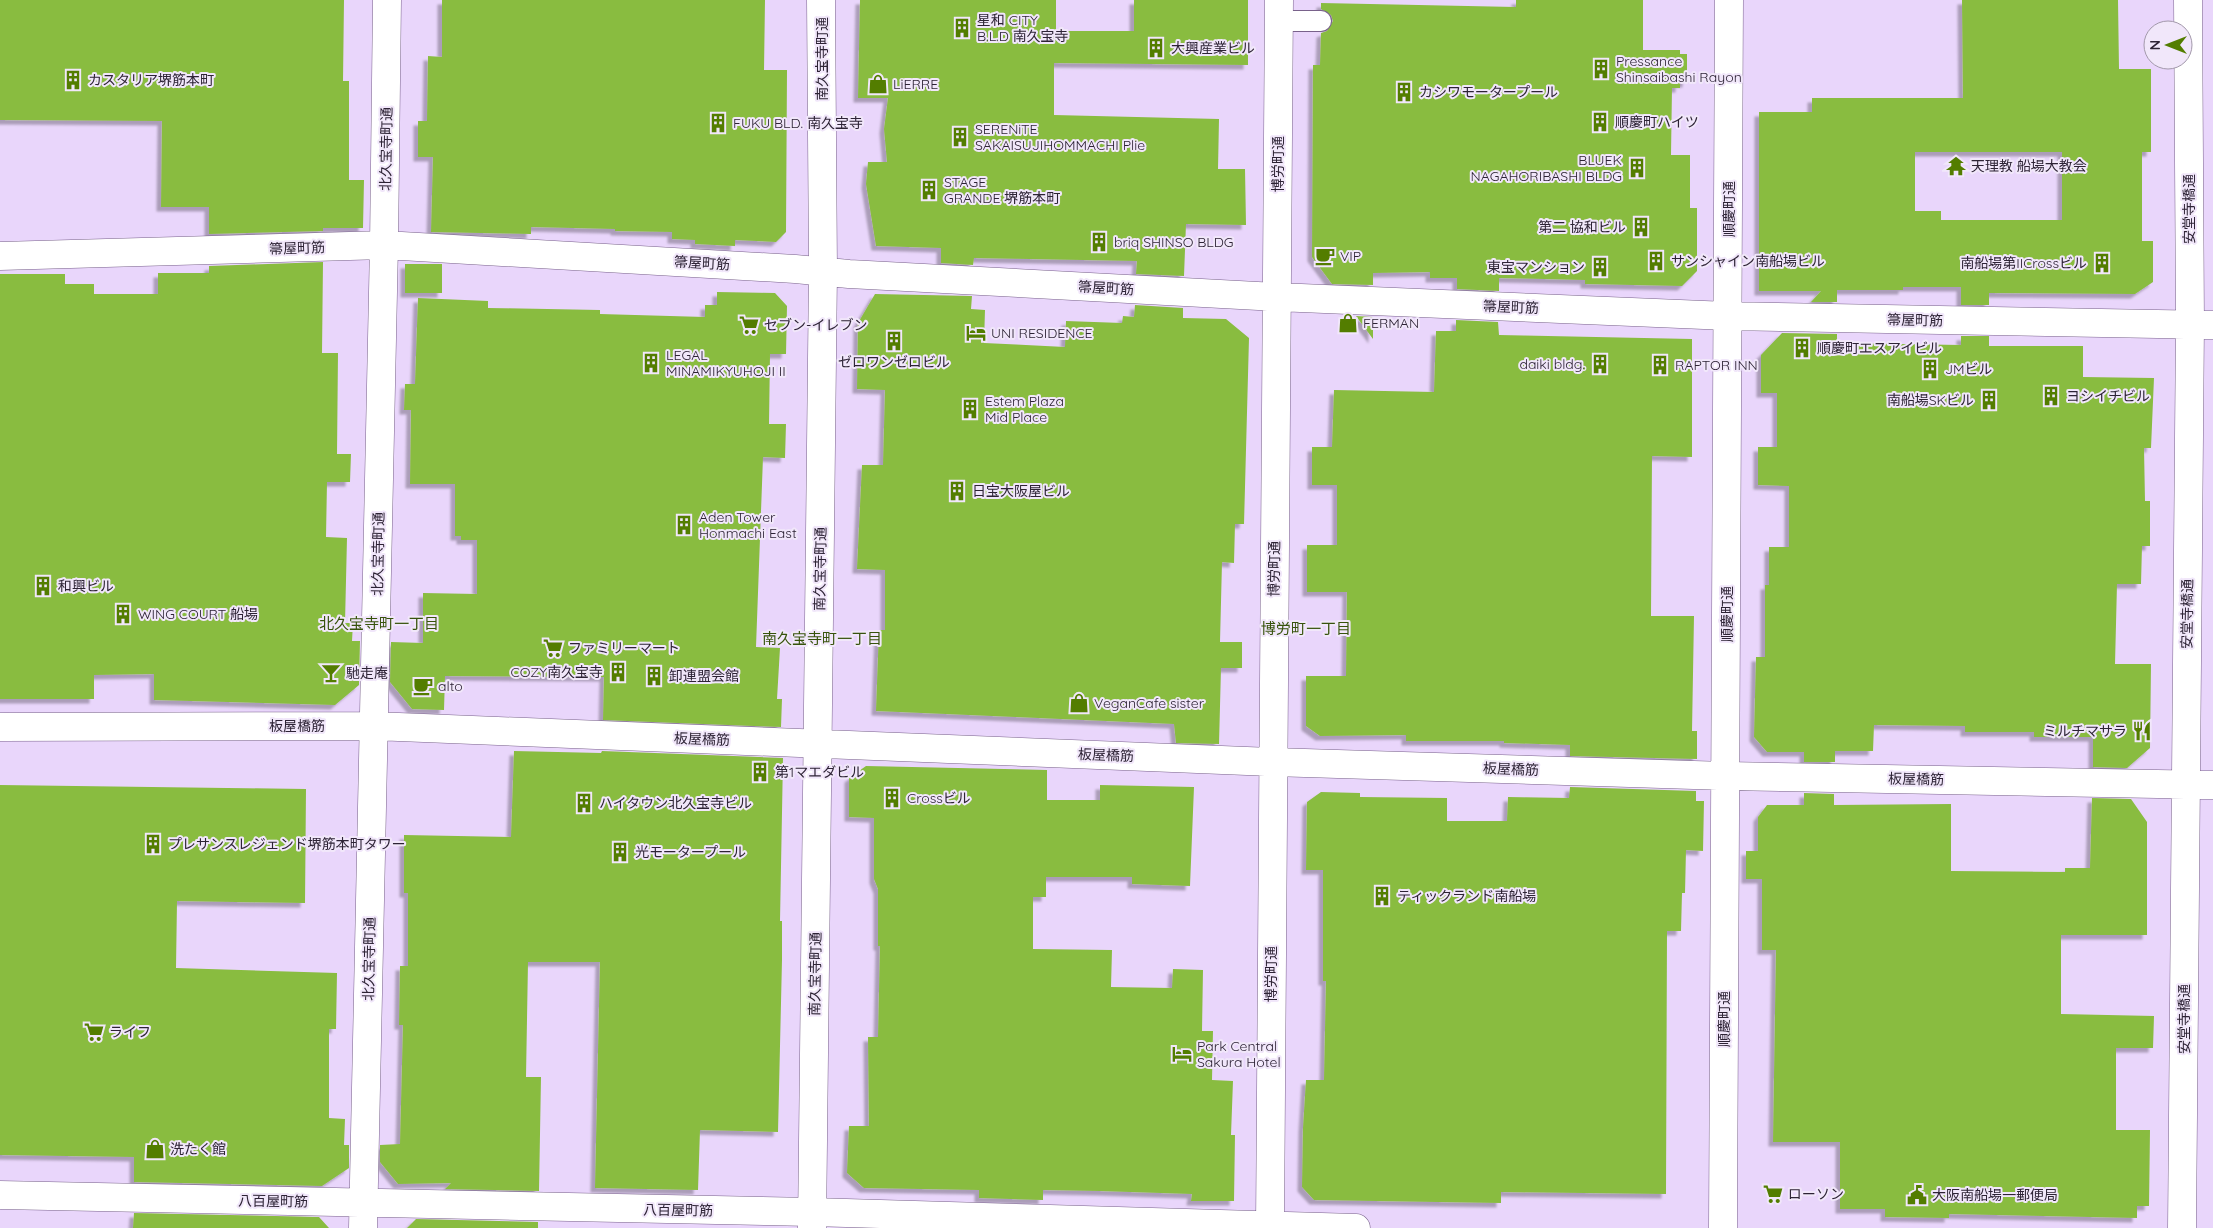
<svg xmlns="http://www.w3.org/2000/svg" width="2213" height="1228" font-family="Quicksand,'Noto Sans JP',sans-serif">
	<defs>
		<filter id="shadow"><feDropShadow dx="-4.5" dy="4.5" stdDeviation="1" flood-color="#0004"/></filter>
	</defs>
	<rect width="100%" height="100%" fill="#e9d6fb"/>
	<path fill="#89bc41" fill-rule="evenodd" filter="url(#shadow)" d="M0,0H344L343,81H349V180H364L363,228H323V231L209,234V207H161L162,121L0,120Z
		M442,0H765L764,70H787L786,232L776,242L735,240V246L695,244V240L672,239V232L615,231V229L531,227V234L431,232L433,157H418V121H427L428,56L442,57Z
		M860,0H1056V31H1134V0H1248V65L1054,63V115L1219,119L1218,169H1245L1246,225L1186,224L1184,276L1136,274L1137,261L974,258L973,265L941,263V248L876,246L866,184L868,162H887L884,129L888,98H858Z
		M1516,0H1643V50H1680V54H1687V83H1680V88H1672L1671,155H1690V208H1697V271L1682,286L1585,284V280L1499,278V291L1457,289V278H1430V272L1373,273V285L1332,284L1312,257L1313,65H1320L1321,33L1327,31L1333,21L1331,15L1321,9V3L1516,7Z
		M1962,0H2118L2119,69H2151V152H2142V241H2153V282L2135,294L1989,293V305H1961V287H1903V290H1837V302H1811L1821,291H1759V112H1812V98H1963ZM1915,152H2062V220H1941V211H1915Z
		M323,262L322,353H338L337,454H351L350,482H327L326,537L347,538L345,623H353L352,641H360L359,685L335,705L154,700V674L94,675V699H0V274H65V284H94V294H158V273H209V266Z
		M405,264H442V293H405Z
		M717,292L775,293L787,306L786,354H770L769,424H786L785,458L763,457L756,647L780,648L777,699H782L781,727L603,720L604,677L445,676L444,710L412,709L390,682L391,642L423,643V593L477,594V540H461V536H455V484H410L411,410H404L405,384H415L418,298L488,301V308L600,310V314L705,317V305H717Z
		M875,294L972,296L971,309L985,310L984,343L1065,347L1066,321L1122,323L1123,316L1134,317L1135,305L1183,308V318L1226,319L1249,338L1244,524H1235L1234,563L1222,562L1220,642H1242V668H1221L1219,744L1176,743L1174,724L876,711L879,630H885V570L857,569L862,465H883L885,390L857,389L858,323Z
		M1356,316L1373,317V339Z
		M1456,320L1498,322L1499,335L1692,339V457L1652,456L1651,616H1694L1692,731H1697V759L1570,756V745L1504,743V741H1406V735L1320,736L1306,726V676H1346L1347,592H1307V545H1337V485H1312V447H1332L1334,390L1434,392L1436,331H1456Z
		M1782,333L1837,334V343L1961,345V336H1989V346H2083V377L2154,378L2151,448H2144L2145,501H2150V546H2142L2141,584H2117L2115,664H2151L2150,748L2127,768L2093,767V737H2034V732H1965V726L1874,725L1873,751H1835V762H1804V752H1767L1754,737L1756,657H1765V585H1769V547H1789V486L1758,485V447H1777V393H1761V355Z
		M514,751L601,753L602,751L783,758L780,921H782V960L778,1132L700,1130L698,1190L595,1188L600,962H528L526,1077H541L539,1191L445,1189L451,1183L398,1184L380,1162V1145L400,1144L403,1025H399L400,966H408V893H404V835L511,837Z
		M866,766L1047,770V800H1100V785L1194,787L1190,886L1132,884V877H1046V897H1033V949L1112,950L1111,987L1172,988L1173,969L1203,970L1202,1031H1213L1212,1080L1233,1081L1231,1135H1235L1234,1201H1191L1192,1194L1100,1191L1043,1190V1200L979,1198V1190L864,1188L847,1173L849,1126H869L868,1037H878L880,946H878V889L874,879V818L849,817V778Z
		M0,785L306,789L305,903L177,901L176,968L337,973L336,1029H329V1118L345,1119L344,1145H349V1168L322,1186L134,1182V1157L0,1155Z
		M1570,787L1696,791V801H1704L1703,851L1686,850L1685,893H1682L1681,931H1667L1666,1194L1501,1192V1203L1314,1200L1302,1187L1303,1128L1306,1080H1324L1326,981H1323V870H1306L1307,802L1321,792L1360,793V797L1447,798V821H1507L1508,797L1569,798Z
		M1804,793L1834,794V805L1951,804V871L2065,872V868H2090L2092,798L2131,799L2147,822V935H2061V1014L2154,1016L2153,1048H2116V1130H2150L2149,1206H2137V1218L1949,1214V1218L1885,1217V1209H1840V1142H1773L1776,950H1762V879H1746V851H1758V817L1767,805H1804Z
		M134,1213L319,1217L329,1228H133Z
		M416,1219L538,1222V1228H407Z"/>
	<g fill="none" stroke-linecap="round" stroke-linejoin="round">
		<defs>
			<path id="lane" d="M1278,21H1321"/>
			<path id="street" d="M0,256L384,245L795,269L849,274L1277,297L1728,316L2213,325
				M0,727L374,726L1272,762L1726,776L2213,785
				M0,1195L812,1212L1356,1228
				M363,1228L384,245L387,0
				M812,1228L823,271L821,0
				M1270,1228L1279,0
				M1723,1228L1729,0
				M2182,1228L2190,324L2188,0"/>
		</defs>
		<use href="#lane" stroke="#79628b" stroke-width="22"/>
		<use href="#street" stroke="#79628b" stroke-width="29"/>
		<use href="#lane" stroke="#fff" stroke-width="20"/>
		<use href="#street" stroke="#fff" stroke-width="28"/>
	</g>
	<defs>
		<symbol id="building-bare" viewBox="-9 -9 18 18"><path d="M-4-6H4V6H1V3H-1V6H-4ZM-2.5-4.3h1.7v1.8h-1.7ZM.8-4.3h1.7v1.8H.8ZM-2.5-1h1.7V.8h-1.7ZM.8-1h1.7V.8H.8Z" fill="#537d00" stroke="#f1e7fa" stroke-width="2.5" paint-order="stroke"/></symbol>
		<symbol id="shop-bare" viewBox="-9 -9 18 18"><path d="M-5-2.5h2.3a2.7 3.5 0 0 1 5.4 0H5L5.5 6h-11ZM-1.5-2.5h3a1.5 2.3 0 0 0-3 0Z" fill="#537d00" stroke="#f1e7fa" stroke-width="2.5" paint-order="stroke"/></symbol>
		<symbol id="temple-bare" viewBox="-9 -9 18 18"><path d="M0-6L5-2H3V0L6.5 2.5H4V6H1.5V3h-3V6H-4V2.5H-6.5L-3 0V-2H-5Z" fill="#537d00" stroke="#f1e7fa" stroke-width="2.5" paint-order="stroke"/></symbol>
		<symbol id="cafe-bare" viewBox="-9 -9 18 18"><path d="M-5.5-4.5H6V0H3Q3 3.5 0 3.5H-2.5Q-5.5 3.5-5.5 0ZM3-3.2v2h1.7v-2ZM-6 4.5H4V6H-6Z" fill="#537d00" stroke="#f1e7fa" stroke-width="2.5" paint-order="stroke"/></symbol>
		<symbol id="supermarket-bare" viewBox="-9 -9 18 18"><path d="M-6-5.5h2.5l.6 2H6L4.5 2H-2.5L-4.4-4H-6ZM-1.5 3.2a1.3 1.3 0 1 0 .1 0ZM3 3.2a1.3 1.3 0 1 0 .1 0Z" fill="#537d00" stroke="#f1e7fa" stroke-width="2.5" paint-order="stroke"/></symbol>
		<symbol id="hotel-bare" viewBox="-9 -9 18 18"><path d="M-6-4.5h1.5V1H6V5H4.5V3h-9V5H-6ZM-4 0a1.8 1.8 0 1 1 3.6 0ZM.5 0V-2.5h3Q6-2.5 6 0Z" fill="#537d00" stroke="#f1e7fa" stroke-width="2.5" paint-order="stroke"/></symbol>
		<symbol id="bar-bare" viewBox="-9 -9 18 18"><path d="M-6-5H6L.8 .8V4.5H3.5V6h-7V4.5H-.8V.8Z" fill="#537d00" stroke="#f1e7fa" stroke-width="2.5" paint-order="stroke"/></symbol>
		<symbol id="restaurant-bare" viewBox="-9 -9 18 18"><path d="M-5-6h1v4h1v-4h1v4h1v-4h1v5L-1.5 .5V6h-2V.5L-5-1ZM5-6V6H3V1.5H1.5Q1.5-4 5-6Z" fill="#537d00" stroke="#f1e7fa" stroke-width="2.5" paint-order="stroke"/></symbol>
		<symbol id="civic-bare" viewBox="-9 -9 18 18"><path d="M-.6-6.5H3V-4.5H.6V-3L4-1V1h2V6H-6V1h2V-1L-.6-3ZM-1.2 2.5V6h2.4V2.5Z" fill="#537d00" stroke="#f1e7fa" stroke-width="2.5" paint-order="stroke"/></symbol>
	</defs>
	<g fill-rule="evenodd">
		<use href="#building-bare" x="948" y="14" width="28" height="28"/>
		<use href="#building-bare" x="1142" y="34" width="28" height="28"/>
		<use href="#building-bare" x="1587" y="55" width="28" height="28"/>
		<use href="#building-bare" x="59" y="66" width="28" height="28"/>
		<use href="#shop-bare" x="864" y="70" width="28" height="28"/>
		<use href="#building-bare" x="1390" y="78" width="28" height="28"/>
		<use href="#building-bare" x="1586" y="108" width="28" height="28"/>
		<use href="#building-bare" x="704" y="109" width="28" height="28"/>
		<use href="#building-bare" x="946" y="123" width="28" height="28"/>
		<use href="#temple-bare" x="1942" y="152" width="28" height="28"/>
		<use href="#building-bare" x="1623" y="154" width="28" height="28"/>
		<use href="#building-bare" x="915" y="176" width="28" height="28"/>
		<use href="#building-bare" x="1627" y="213" width="28" height="28"/>
		<use href="#building-bare" x="1085" y="228" width="28" height="28"/>
		<use href="#cafe-bare" x="1311" y="242" width="28" height="28"/>
		<use href="#building-bare" x="1642" y="247" width="28" height="28"/>
		<use href="#building-bare" x="2088" y="249" width="28" height="28"/>
		<use href="#building-bare" x="1586" y="253" width="28" height="28"/>
		<use href="#shop-bare" x="1334" y="309" width="28" height="28"/>
		<use href="#supermarket-bare" x="735" y="311" width="28" height="28"/>
		<use href="#hotel-bare" x="962" y="319" width="28" height="28"/>
		<use href="#building-bare" x="880" y="327" width="28" height="28"/>
		<use href="#building-bare" x="1788" y="334" width="28" height="28"/>
		<use href="#building-bare" x="637" y="349" width="28" height="28"/>
		<use href="#building-bare" x="1586" y="350" width="28" height="28"/>
		<use href="#building-bare" x="1646" y="351" width="28" height="28"/>
		<use href="#building-bare" x="1916" y="355" width="28" height="28"/>
		<use href="#building-bare" x="2037" y="382" width="28" height="28"/>
		<use href="#building-bare" x="1975" y="386" width="28" height="28"/>
		<use href="#building-bare" x="956" y="395" width="28" height="28"/>
		<use href="#building-bare" x="943" y="477" width="28" height="28"/>
		<use href="#building-bare" x="670" y="511" width="28" height="28"/>
		<use href="#building-bare" x="29" y="572" width="28" height="28"/>
		<use href="#building-bare" x="109" y="600" width="28" height="28"/>
		<use href="#supermarket-bare" x="539" y="634" width="28" height="28"/>
		<use href="#building-bare" x="604" y="658" width="28" height="28"/>
		<use href="#bar-bare" x="317" y="659" width="28" height="28"/>
		<use href="#building-bare" x="640" y="662" width="28" height="28"/>
		<use href="#cafe-bare" x="409" y="672" width="28" height="28"/>
		<use href="#shop-bare" x="1065" y="689" width="28" height="28"/>
		<use href="#restaurant-bare" x="2128" y="717" width="28" height="28"/>
		<use href="#building-bare" x="746" y="758" width="28" height="28"/>
		<use href="#building-bare" x="878" y="784" width="28" height="28"/>
		<use href="#building-bare" x="570" y="789" width="28" height="28"/>
		<use href="#building-bare" x="139" y="830" width="28" height="28"/>
		<use href="#building-bare" x="606" y="838" width="28" height="28"/>
		<use href="#building-bare" x="1368" y="882" width="28" height="28"/>
		<use href="#supermarket-bare" x="80" y="1018" width="28" height="28"/>
		<use href="#hotel-bare" x="1168" y="1040" width="28" height="28"/>
		<use href="#shop-bare" x="141" y="1135" width="28" height="28"/>
		<use href="#supermarket-bare" x="1759" y="1180" width="28" height="28"/>
		<use href="#civic-bare" x="1903" y="1181" width="28" height="28"/>
	</g>
	<g text-anchor="middle" dominant-baseline="central" stroke-width="4" stroke-linejoin="round" paint-order="stroke">
		<g font-size="14" fill="#2d2335" stroke="#f1e7fa" text-anchor="start">
			<text x="977" y="20">星和 CITY<tspan x="977" dy="16">B.L.D 南久宝寺</tspan></text>
			<text x="1171" y="48">大興産業ビル</text>
			<text x="1616" y="61">Pressance<tspan x="1616" dy="16">Shinsaibashi Rayon</tspan></text>
			<text x="88" y="80">カスタリア堺筋本町</text>
			<text x="893" y="84">LiERRE</text>
			<text x="1419" y="92">カシワモータープール</text>
			<text x="1615" y="122">順慶町ハイツ</text>
			<text x="733" y="123">FUKU BLD. 南久宝寺</text>
			<text x="975" y="129">SERENiTE<tspan x="975" dy="16">SAKAISUJIHOMMACHI Plie</tspan></text>
			<text x="1622" y="160" text-anchor="end">BLUEK<tspan x="1622" dy="16">NAGAHORIBASHI BLDG</tspan></text>
			<text x="1971" y="166">天理教 船場大教会</text>
			<text x="944" y="182">STAGE<tspan x="944" dy="16">GRANDE 堺筋本町</tspan></text>
			<text x="1626" y="227" text-anchor="end">第二 協和ビル</text>
			<text x="1114" y="242">briq SHINSO BLDG</text>
			<text x="1340" y="256">VIP</text>
			<text x="1671" y="261">サンシャイン南船場ビル</text>
			<text x="2087" y="263" text-anchor="end">南船場第IICrossビル</text>
			<text x="1585" y="267" text-anchor="end">東宝マンション</text>
			<text x="1363" y="323">FERMAN</text>
			<text x="764" y="325">セブン-イレブン</text>
			<text x="991" y="333">UNI RESIDENCE</text>
			<text x="1817" y="348">順慶町エスアイビル</text>
			<text x="666" y="355">LEGAL<tspan x="666" dy="16">MINAMIKYUHOJI II</tspan></text>
			<text x="894" y="362" text-anchor="middle">ゼロワンゼロビル</text>
			<text x="1585" y="364" text-anchor="end">daiki bldg.</text>
			<text x="1675" y="365">RAPTOR INN</text>
			<text x="1945" y="369">JMビル</text>
			<text x="2066" y="396">ヨシイチビル</text>
			<text x="1974" y="400" text-anchor="end">南船場SKビル</text>
			<text x="985" y="401">Estem Plaza<tspan x="985" dy="16">Mid Place</tspan></text>
			<text x="972" y="491">日宝大阪屋ビル</text>
			<text x="699" y="517">Aden Tower<tspan x="699" dy="16">Honmachi East</tspan></text>
			<text x="58" y="586">和興ビル</text>
			<text x="138" y="614">WING COURT 船場</text>
			<text x="568" y="648">ファミリーマート</text>
			<text x="603" y="672" text-anchor="end">COZY南久宝寺</text>
			<text x="346" y="673">馳走庵</text>
			<text x="669" y="676">卸連盟会館</text>
			<text x="438" y="686">alto</text>
			<text x="1094" y="703">VeganCafe sister</text>
			<text x="2127" y="731" text-anchor="end">ミルチマサラ</text>
			<text x="775" y="772">第1マエダビル</text>
			<text x="907" y="798">Crossビル</text>
			<text x="599" y="803">ハイタウン北久宝寺ビル</text>
			<text x="168" y="844">プレサンスレジェンド堺筋本町タワー</text>
			<text x="635" y="852">光モータープール</text>
			<text x="1397" y="896">ティックランド南船場</text>
			<text x="109" y="1032">ライフ</text>
			<text x="1197" y="1046">Park Central<tspan x="1197" dy="16">Sakura Hotel</tspan></text>
			<text x="170" y="1149">洗たく館</text>
			<text x="1788" y="1194">ローソン</text>
			<text x="1932" y="1195">大阪南船場一郵便局</text>
		</g>
		<g font-size="14" fill="#2d2335" stroke="#f1e7fa">
			<text transform="translate(822 59) rotate(-90)">南久宝寺町通</text>
			<text transform="translate(386 149) rotate(-89)">北久宝寺町通</text>
			<text transform="translate(1278 164) rotate(-90)">博労町通</text>
			<text transform="translate(1729 209) rotate(-90)">順慶町通</text>
			<text transform="translate(2189 209) rotate(-90)">安堂寺橋通</text>
			<text transform="translate(297 248) rotate(-2)">箒屋町筋</text>
			<text transform="translate(702 263) rotate(3)">箒屋町筋</text>
			<text transform="translate(1106 288) rotate(3)">箒屋町筋</text>
			<text transform="translate(1511 307) rotate(2)">箒屋町筋</text>
			<text transform="translate(1915 320) rotate(1)">箒屋町筋</text>
			<text transform="translate(378 554) rotate(-89)">北久宝寺町通</text>
			<text transform="translate(820 569) rotate(-89)">南久宝寺町通</text>
			<text transform="translate(1274 569) rotate(-89)">博労町通</text>
			<text transform="translate(1727 614) rotate(-90)">順慶町通</text>
			<text transform="translate(2187 614) rotate(-89)">安堂寺橋通</text>
			<text x="297" y="726">板屋橋筋</text>
			<text transform="translate(702 739) rotate(2)">板屋橋筋</text>
			<text transform="translate(1106 755) rotate(2)">板屋橋筋</text>
			<text transform="translate(1511 769) rotate(2)">板屋橋筋</text>
			<text transform="translate(1916 779) rotate(1)">板屋橋筋</text>
			<text transform="translate(369 959) rotate(-89)">北久宝寺町通</text>
			<text transform="translate(815 974) rotate(-89)">南久宝寺町通</text>
			<text transform="translate(1271 974) rotate(-90)">博労町通</text>
			<text transform="translate(1724 1019) rotate(-90)">順慶町通</text>
			<text transform="translate(2184 1019) rotate(-90)">安堂寺橋通</text>
			<text transform="translate(273 1201) rotate(1)">八百屋町筋</text>
			<text transform="translate(678 1210) rotate(1)">八百屋町筋</text>
		</g>
		<g font-size="15" fill="#37530b" stroke="#f1e7fa">
			<text x="379" y="623">北久宝寺町一丁目</text>
			<text x="1306" y="628">博労町一丁目</text>
			<text x="822" y="638">南久宝寺町一丁目</text>
		</g>
	</g>
	<g transform="translate(2168 45) rotate(270)"><circle r="24" fill="#f1e7fa" stroke="#a399ab"/>
	<path d="M0-4L9 19L0 12L-9 19Z" fill="#537d00"/>
	<text y="-8" font-size="14" font-weight="bold" text-anchor="middle" fill="#2d2335">N</text>
	</g>
</svg>
